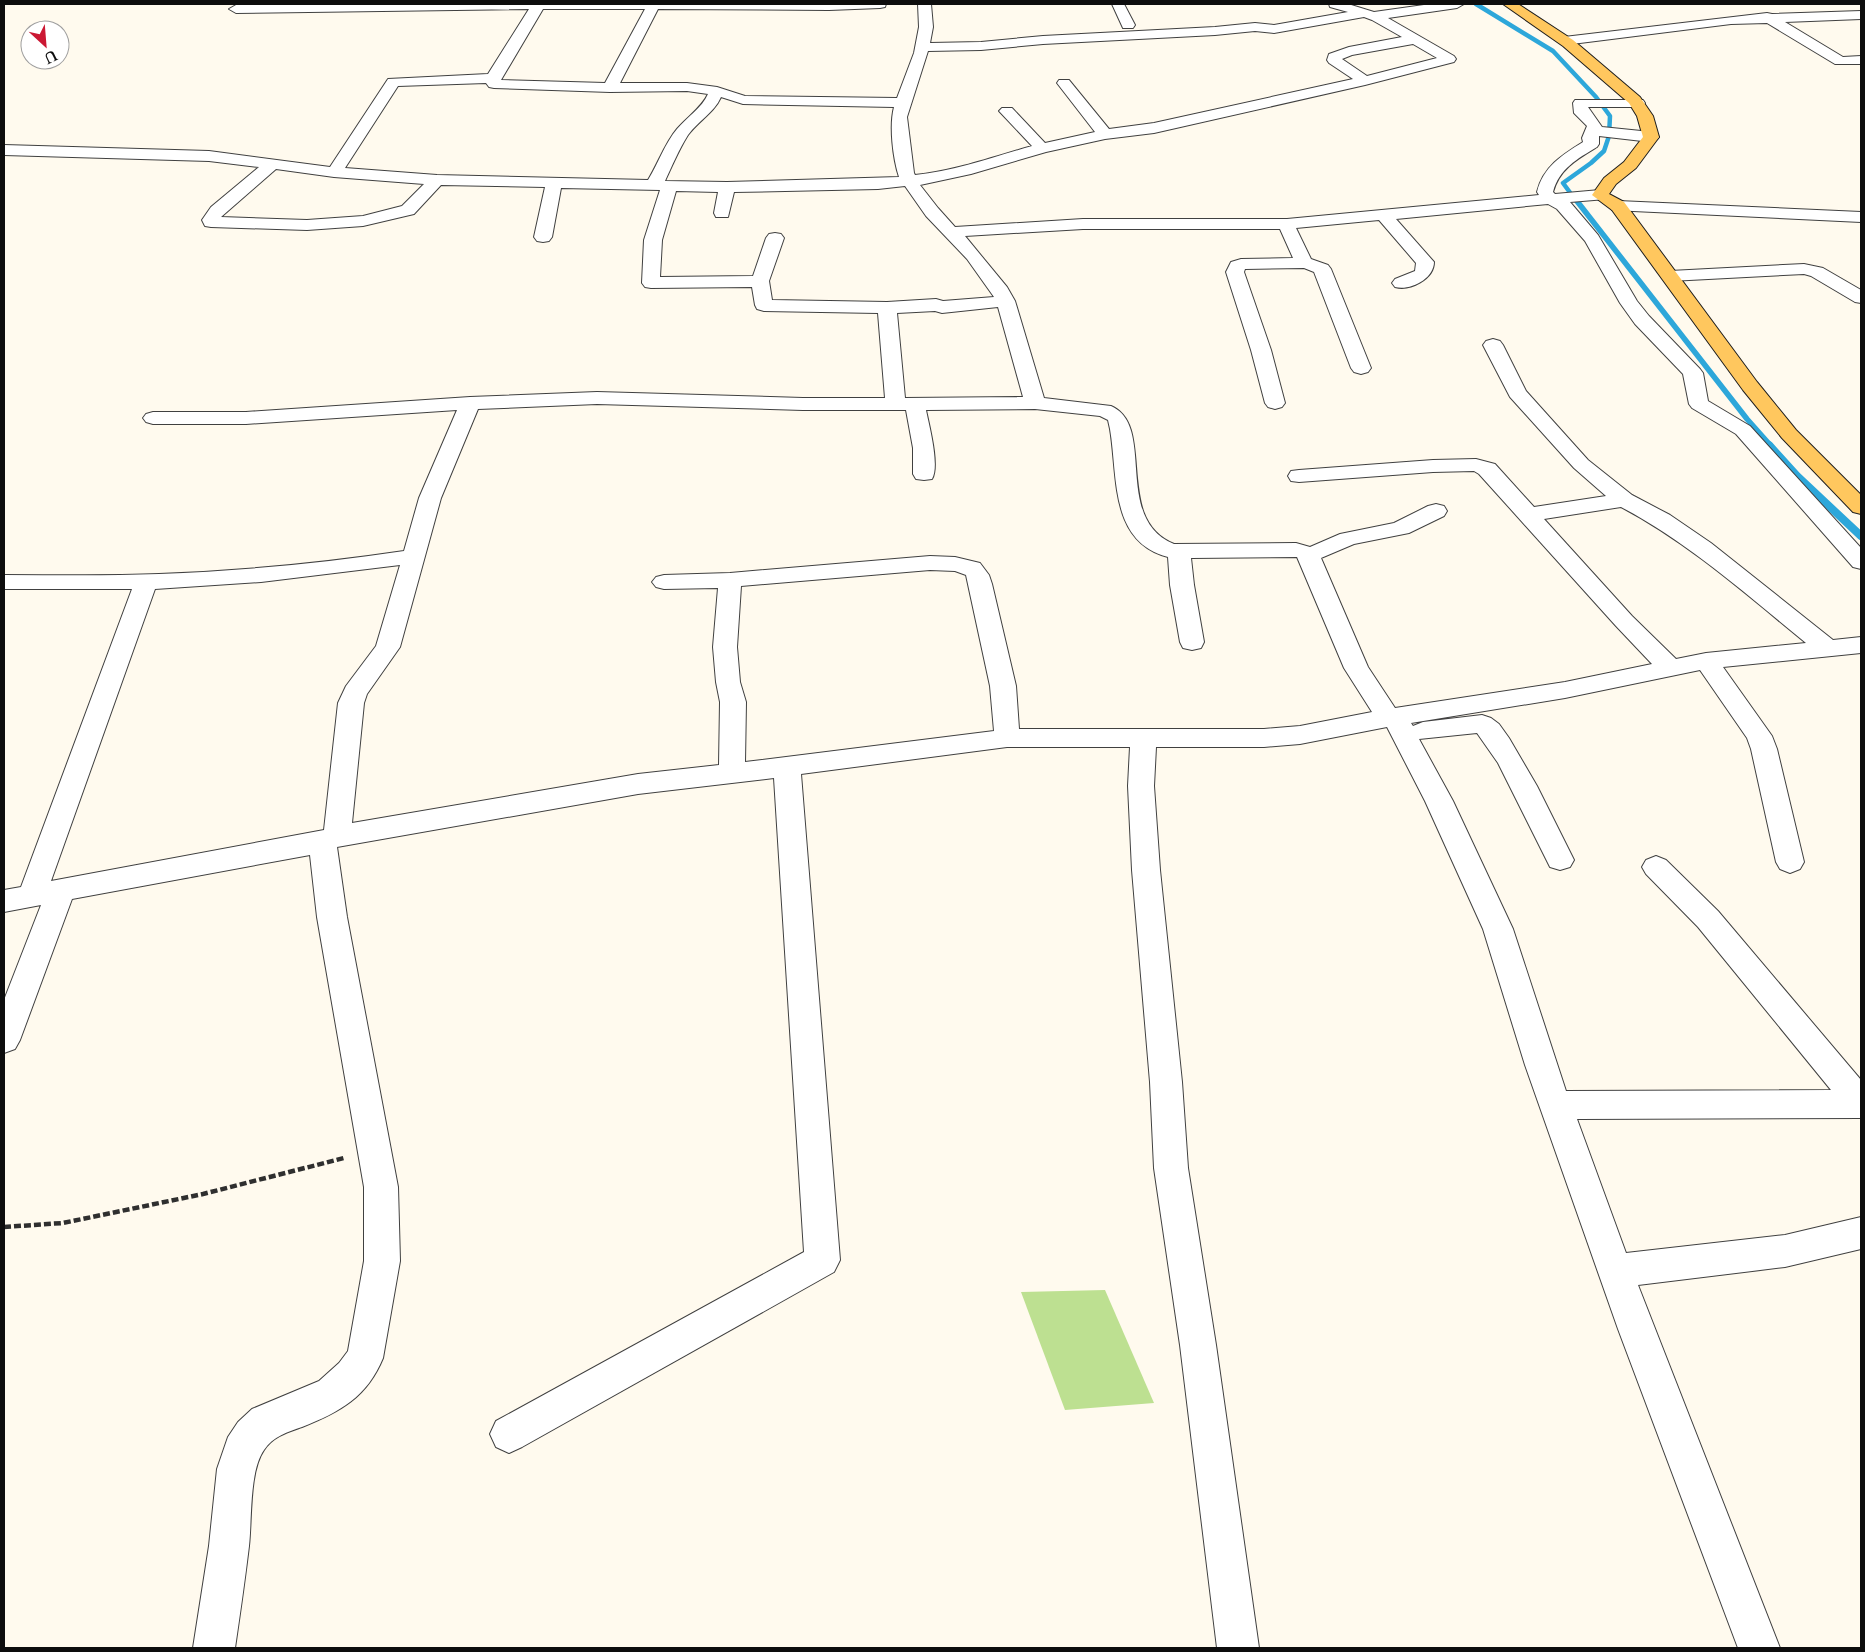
<svg xmlns="http://www.w3.org/2000/svg" width="1865" height="1652" font-family="'Libre Baskerville',serif">
	<rect width="100%" height="100%" fill="#fffaee"/>
	<path fill="#bde091" d="M1105,1290L1154,1403L1065,1410L1021,1292Z"/>
	<g fill="none" stroke-linecap="round" stroke-linejoin="round">
		<path stroke="#2da7da" stroke-width="4.5" d="M1476,4L1553,51L1596,97L1610,116L1609,136L1604,151L1591,163L1563,183L1574,198"/>
		<path stroke="#2da7da" stroke-width="5.5" d="M1573,196L1747,419L1771,446"/>
		<path stroke="#2da7da" stroke-width="8" d="M1769,445L1797,476L1861,536"/>
		<defs>
			<path id="minor" d="M332,4H886L885,7L880,8L829,10L658,9L620,83H687L717,87L745,96L897,98L914,53L919,27L918,4H931L933,27L930,43L981,42L1043,36L1215,27L1255,23L1274,25L1348,12L1330,7L1329,4H1348L1374,12L1431,4H1464L1457,8L1388,18L1454,56L1456,59L1454,62L1365,85L1154,133L1105,139L1046,152L971,174L920,185L938,208L955,227L1083,219H1287L1539,195L1537,192C1543,167 1562,155 1583,142L1582,138L1587,126L1574,113L1573,103L1575,100H1643L1645,103L1643,106L1638,107H1588L1602,127L1651,132L1656,134L1659,137L1656,140L1651,142L1599,136V144L1597,147C1577,159 1559,169 1553,192L1555,194L1600,190L1606,191L1608,195L1606,199L1570,202L1598,235L1637,301L1649,316L1700,369L1703,373L1708,401L1750,426L1861,548V569L1853,567L1736,434L1692,408L1689,404L1683,374L1635,324L1620,303L1585,241L1557,209L1548,204L1396,219L1434,262C1434,279 1410,291 1395,287L1392,283L1395,279L1415,271L1416,263L1379,220L1296,228L1311,259L1328,265L1331,269L1371,368L1368,372L1361,374L1354,372L1351,368L1314,272L1304,268L1245,269L1244,272L1271,350L1285,403L1282,407L1275,409L1268,407L1265,403L1251,350L1226,272L1231,262L1241,259L1293,258L1280,229H1083L965,236L1007,287L1015,301L1044,398L1111,406C1157,426 1112,519 1174,544L1296,543L1310,547L1340,534L1394,523L1428,506L1436,504L1444,506L1447,511L1444,516L1409,533L1354,544L1321,558L1368,667L1395,708L1565,682L1652,664L1616,626L1479,474L1474,471L1433,472L1299,482L1291,481L1288,476L1291,471L1299,470L1433,460L1476,459L1495,464L1534,507L1606,496L1574,468L1510,397L1483,345L1486,341L1493,339L1500,341L1503,345L1526,391L1588,460L1632,495L1670,515L1711,543L1833,640L1861,637V653L1723,667L1772,736L1777,749L1804,862L1800,869L1790,873L1780,869L1776,862L1751,749L1747,738L1700,670L1565,698L1411,723L1413,726L1423,722L1482,715L1491,718L1499,724L1509,738L1537,786L1574,860L1570,867L1560,870L1550,867L1498,763L1477,733L1419,739L1453,801L1513,929L1566,1091L1831,1090L1698,927L1646,874L1642,867L1646,860L1656,856L1666,860L1718,911L1861,1080V1118L1577,1119L1626,1253L1785,1235L1861,1217V1249L1785,1267L1638,1285L1780,1648H1738L1618,1329L1525,1065L1483,929L1425,801L1387,727L1300,744L1264,747H1156L1154,786L1160,870L1182,1082L1188,1168L1216,1345L1259,1648H1217L1180,1345L1154,1168L1150,1082L1132,870L1128,786L1130,747H1007L801,774L840,1260L834,1272L522,1447L509,1453L496,1447L490,1434L496,1421L804,1252L774,778L638,794L337,847L347,917L398,1187L400,1261L383,1358C367,1397 340,1412 302,1427C288,1432 273,1436 264,1450C249,1471 252,1520 249,1546C245,1580 240,1614 235,1648H193L209,1546L217,1469L228,1437L238,1422L252,1409L319,1381L339,1363L348,1351L364,1261V1187L317,917L310,855L72,899L20,1040L15,1049L4,1053V1000L41,905L4,912V890L21,887L132,589H4V575C56,575 107,576 159,574C241,571 323,563 404,551L419,498L457,410L246,424H153L146,422L143,418L146,414L153,412H246L470,397L597,392L803,398H885L878,313L764,311L757,309L755,305L752,287L651,288L645,287L642,283L644,240L660,190L561,188L552,237L549,241L543,242L537,241L534,237L545,187L441,185L414,214L363,226L307,230L211,227L205,226L202,220L211,207L259,167L209,161L4,155V145L209,151L330,167L388,79L488,74L529,9L236,13L229,9L236,5ZM543,9H645L605,83L501,80ZM1364,17L1372,20L1402,37L1349,47L1329,54L1327,60L1329,63L1353,79L1154,123L1109,129L1069,80H1059L1057,83L1095,132L1045,143L1012,108H1002L999,111L1032,146C993,157 955,171 915,175L914,173L907,117L928,51L981,50L1043,44L1215,35L1255,31L1274,33ZM1413,44L1437,58L1367,76L1342,59L1352,55ZM486,83L489,87L494,88L610,92L687,91L708,94C702,108 687,117 677,129C665,143 658,164 648,180L437,175L345,168L398,86ZM721,97L743,104L894,107C889,126 893,159 899,177L727,182L665,181C672,166 679,149 688,135C698,121 714,113 721,97ZM276,169L334,177L424,184L402,206L363,216L307,220L221,217ZM905,186L926,216L967,259L994,297L943,301L936,299L887,302L772,300L769,281L784,238L781,234L775,233L769,234L766,238L753,276L660,277L662,240L676,191L718,192L714,213L716,217H728L734,192L878,189ZM998,307L1023,397L905,398L897,313L935,311L942,313ZM597,404L803,410H906L913,448V474L916,479L924,480L932,479C940,466 929,425 926,410L1035,409L1100,416L1108,420L1110,429C1118,475 1109,542 1168,557L1170,585L1180,642L1183,648L1192,650L1201,648L1204,642L1194,585L1191,558L1297,557L1344,668L1372,712L1300,726L1264,729H1019L1016,686L992,584L989,575L980,563L955,557L930,556L730,573L664,575L656,577L652,582L656,587L664,589L718,588L713,647L716,682L720,702L719,765L638,774L352,823L364,703L367,694L400,647L441,498L478,409ZM1621,507C1689,543 1746,594 1806,643L1706,653L1676,659L1632,616L1544,519ZM400,565L376,646L346,686L338,703L324,830L51,881L155,589L261,582ZM930,570L955,571L966,575L990,686L994,731L745,762L746,702L740,682L737,647L741,586Z
				M1112,4H1124L1135,25L1133,28H1123Z
				M1861,11V19L1785,22L1843,57L1861,56V64H1835L1767,23L1731,24L1564,45L1557,41L1564,37L1767,13L1772,14Z
				M1618,201L1861,212V222L1612,210L1610,206L1612,202Z
				M1804,264L1823,268L1861,290V303L1855,302L1811,276L1804,274L1670,281L1664,280L1661,276L1664,272L1670,271Z"/>
			<path id="major" d="M1503,4H1518L1573,40L1640,97L1653,116L1659,137L1636,168L1616,184L1609,194L1624,202L1757,382L1796,430L1861,495V514L1853,512L1782,438L1743,390L1612,210L1592,195L1604,178L1624,162L1643,137L1637,116L1629,103L1563,46Z"/>
		</defs>
		<use href="#minor" stroke="#404040" stroke-width="2"/>
		<use href="#major" stroke="#1e1e1e" stroke-width="2"/>
		<path stroke="#2f2f2f" stroke-width="4.5" stroke-dasharray="7 3" stroke-linecap="butt" d="M4,1227L63,1223L203,1194L344,1158"/>
		<use href="#minor" fill="#fff" fill-rule="evenodd"/>
		<use href="#major" fill="#ffc75e" fill-rule="evenodd"/>
	</g>
	<rect width="1865" height="1652" fill="none" stroke="#0d0d0d" stroke-width="10"/>
	<g transform="translate(45 45) rotate(154)"><circle r="24" fill="#ffffff" stroke="#9e9e9e"/>
	<path d="M0-4L9 19L0 12L-9 19Z" fill="#cb1833"/>
	<text y="-8" font-size="14" font-weight="bold" text-anchor="middle" fill="#0d0d0d">U</text>
	</g>
</svg>
